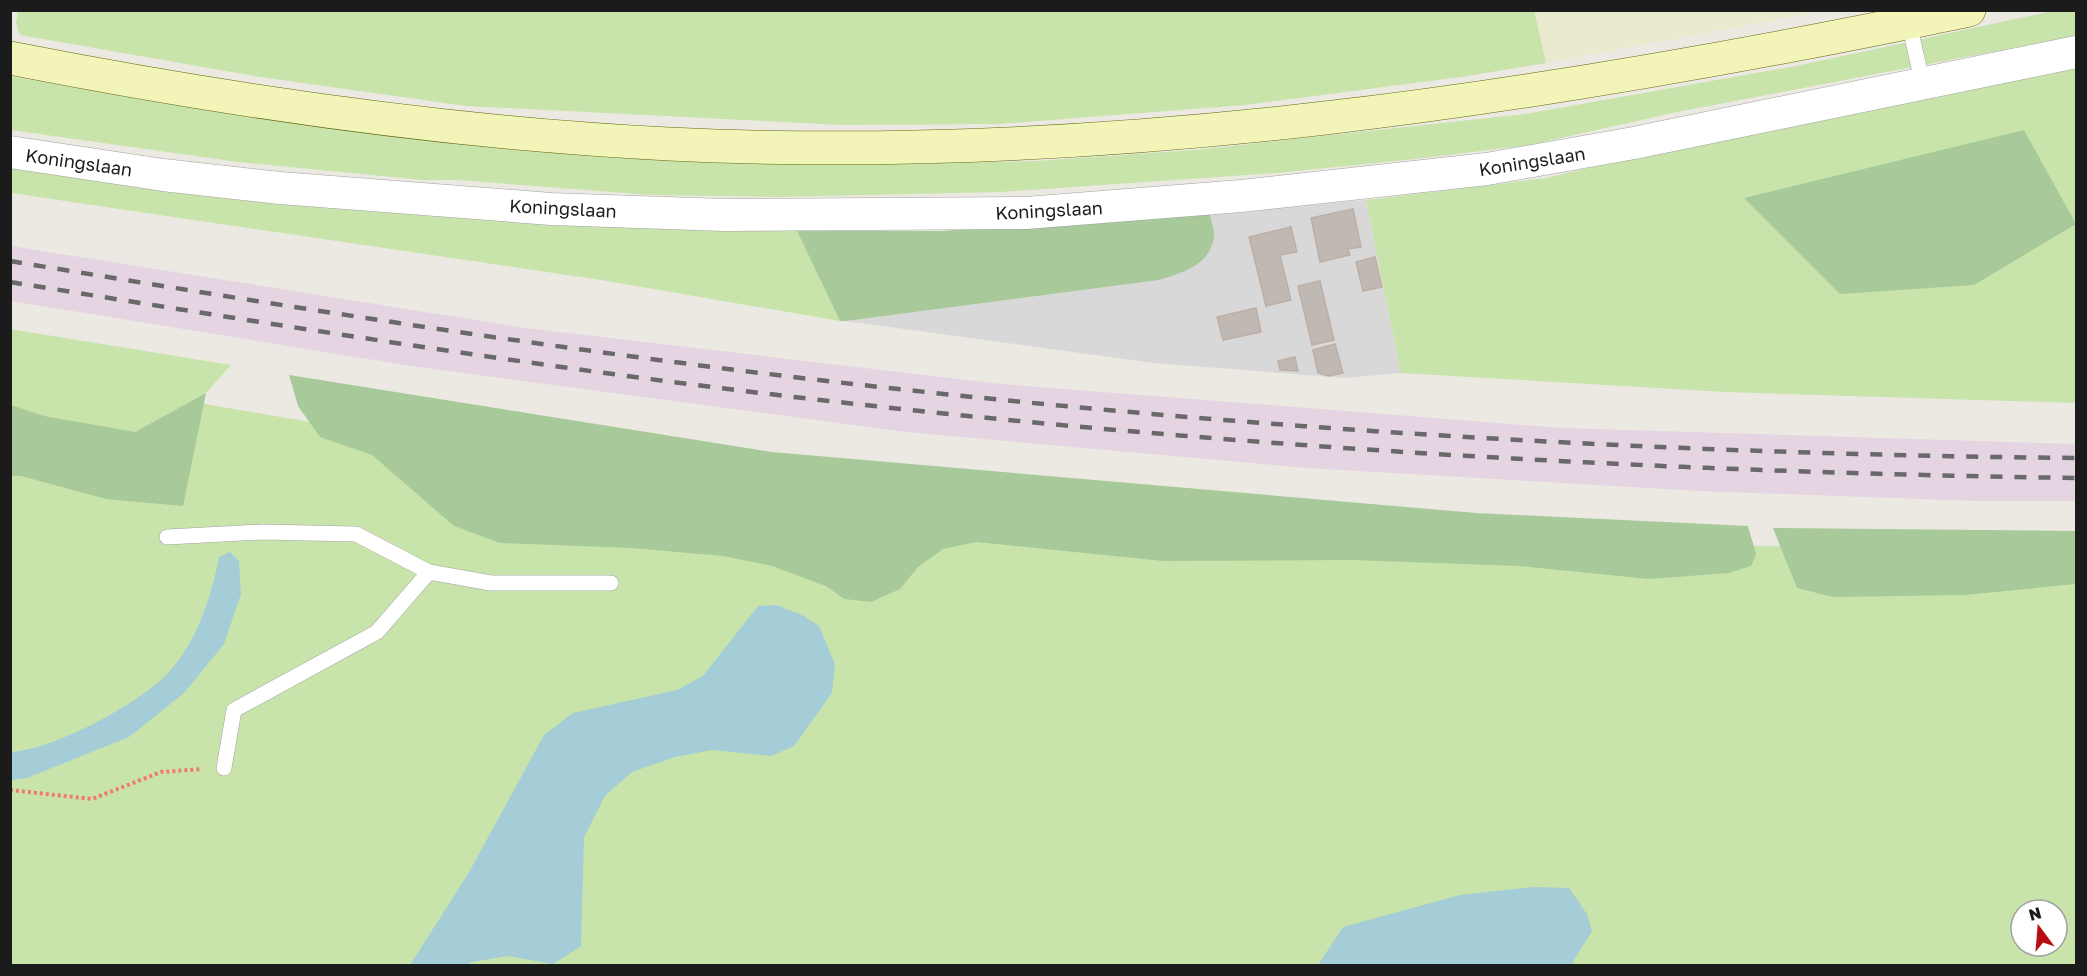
<svg xmlns="http://www.w3.org/2000/svg" width="2087" height="976" font-family="'Golos Text',sans-serif">
	<rect width="100%" height="100%" fill="#ece9e2"/>
	<path fill="#d9d8d8" d="M1366,200L1401,373L1344,378L1154,363L846,321L1159,280L1214,237L1210,214Z"/>
	<path fill="#e5d4e2" d="M11,246L525,328L1001,384L1562,428L2076,444V501H1976L1700,491L1307,468L906,432L411,366L11,301Z"/>
	<path fill="#e9eace" d="M1534,11H1824L1546,63Z"/>
	<path fill="#c8e4aa" fill-rule="evenodd" d="M18,11L1534,10L1546,63L1461,77L1245,105L1000,124L842,125L466,106L260,77L20,35L16,23Z
		M2053,11H2076V36L1677,112L1530,145L1416,159L1276,173L1000,192L783,197L651,195L457,180H423L238,162L11,130L10,76L145,100L376,133L687,158L894,164L1036,161L1195,150L1525,114L1796,66Z
		M2076,65V403L1725,392L1401,373L1366,200L1546,178L1693,143Z
		M10,162L610,226L797,231L840,321L601,280L11,193Z
		M10,329L231,365L206,393L192,402L739,494L1480,545L2076,547V965H11ZM2021,910H2057V946H2021Z"/>
	<path fill="#a8c999" d="M2024,130L2076,224L1974,285L1840,294L1744,198Z
		M1210,214C1211,221 1215,231 1214,238C1209,266 1181,273 1159,280L846,321H840L797,231H940Z
		M289,375L772,452L1476,513L1748,526L1756,554L1751,566L1729,573L1649,579L1518,566L1352,560L1163,561L976,542L943,549L918,567L900,589L871,602L844,599L826,586L772,566L723,556L631,548L500,543L454,526L372,455L320,437L298,406Z
		M206,393L183,506L106,499L21,476H11V405L44,416L135,432Z
		M1773,528L2076,531V584L1965,595L1833,597L1797,588Z"/>
	<path fill="#a4cdd7" d="M230,552L239,561L241,594L224,644L184,693L129,737L27,778L11,780V752C55,749 137,705 168,673C196,644 212,595 219,557Z
		M776,605L802,615L819,626L835,664L832,693L794,746L771,756L712,750L675,757L632,772L605,796L584,837L581,946L553,964L508,956L472,962L467,965H410L468,874L544,735L573,713L677,690L703,676L758,606Z
		M1534,887L1569,888L1587,914L1592,931L1572,963L1584,965H1318L1343,927L1460,895Z"/>
	<path fill="#c0b8b2" stroke="#bdafa5" stroke-width="1.5" d="M1353,209L1361,247L1348,249L1350,255L1320,262L1311,218Z
		M1291,227L1297,252L1280,255L1291,300L1266,306L1249,237Z
		M1375,257L1382,287L1363,291L1356,262Z
		M1320,281L1334,340L1312,345L1298,286Z
		M1256,308L1261,332L1223,340L1217,317Z
		M1335,344L1343,373L1329,376L1318,373L1313,350Z
		M1295,357L1298,371L1280,370L1278,361Z"/>
	<g fill="none" stroke-linecap="round" stroke-linejoin="round">
		<defs>
			<path id="lane" d="M1908,19L1923,85
				M167,537L262,532L356,534L429,572
				M224,768L234,710L377,632L429,572L491,583H611"/>
			<path id="street" d="M10,152L163,175L280,188L551,209L724,215L1026,213L1241,196L1487,169L1634,143L2076,52"/>
			<path id="secondary" d="M10,58C229,101 447,133 669,144C1107,165 1542,99 1969,10"/>
		</defs>
		<use href="#lane" stroke="#a2a2a2" stroke-width="16"/>
		<use href="#street" stroke="#a2a2a2" stroke-width="33"/>
		<use href="#secondary" stroke="#61690c" stroke-width="34"/>
		<path stroke="#f07a6f" stroke-width="4" stroke-dasharray="3 3" stroke-linecap="butt" d="M10,790L92,799L161,772L202,769"/>
		<use href="#lane" stroke="#fff" stroke-width="15"/>
		<use href="#street" stroke="#fff" stroke-width="32"/>
		<use href="#secondary" stroke="#f3f4b8" stroke-width="33"/>
		<path stroke="#696969" stroke-width="4.5" stroke-dasharray="12 12" stroke-linecap="butt" d="M10,261C282,306 553,349 827,381C1241,429 1659,454 2076,458
			M10,282C289,327 567,372 847,403C1256,449 1666,472 2076,478"/>
	</g>
	<g text-anchor="middle" dominant-baseline="central" stroke-width="6" stroke-linejoin="round" paint-order="stroke">
		<g font-size="18" fill="#1b1b1b" stroke="#fff">
			<text transform="translate(1532 161) rotate(-9)">Koningslaan</text>
			<text transform="translate(79 162) rotate(8)">Koningslaan</text>
			<text transform="translate(563 208) rotate(3)">Koningslaan</text>
			<text transform="translate(1049 210) rotate(-3)">Koningslaan</text>
		</g>
	</g>
	<rect width="2087" height="976" fill="none" stroke="#1b1b1b" stroke-width="24"/>
	<g transform="translate(2039 928) rotate(344)"><circle r="28" fill="#ffffff" stroke="#a4a4a4" stroke-width="1.5"/>
	<path d="M0-4.5L10 22L0 15L-10 22Z" fill="#ba0d11"/>
	<text y="-9" font-size="16" font-weight="bold" text-anchor="middle" fill="#1b1b1b">N</text>
	</g>
</svg>
